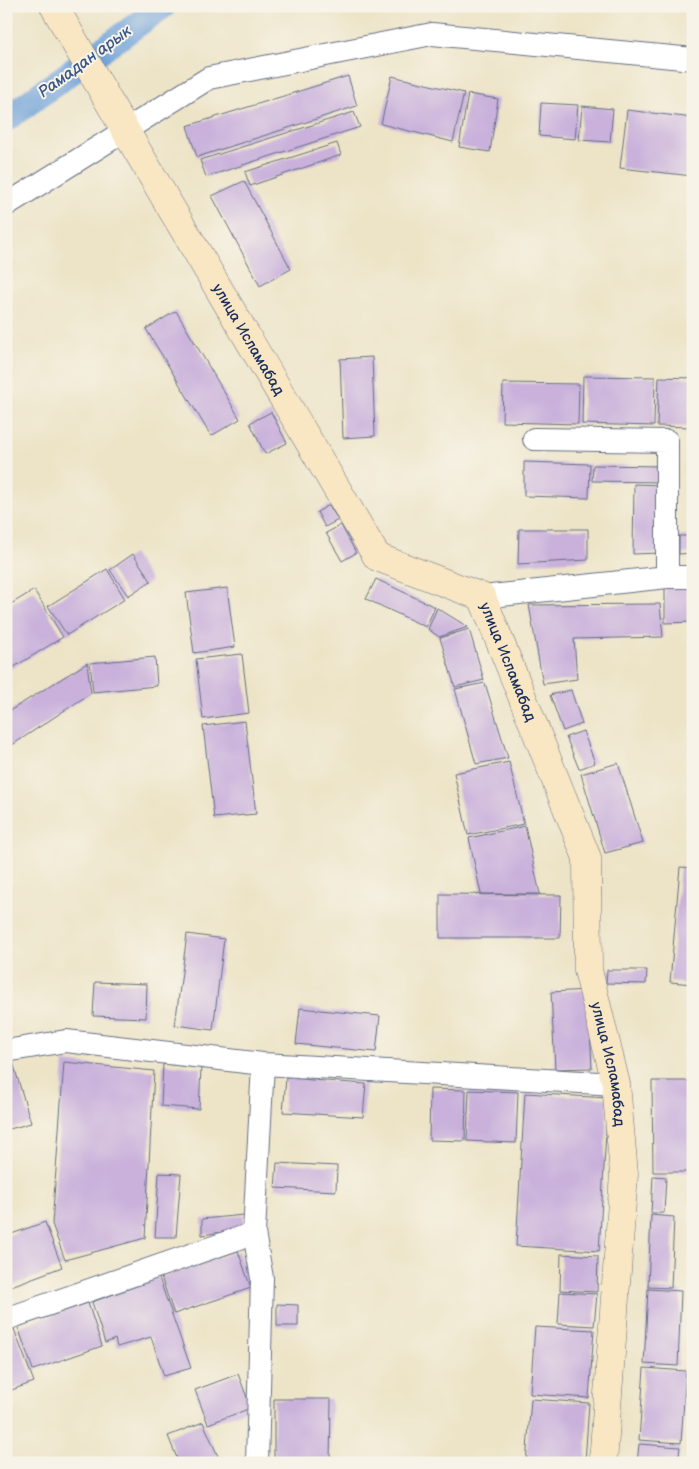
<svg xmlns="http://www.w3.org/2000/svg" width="699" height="1469" font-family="'Balsamiq Sans',sans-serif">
	<rect width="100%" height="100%" fill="#f7f3e8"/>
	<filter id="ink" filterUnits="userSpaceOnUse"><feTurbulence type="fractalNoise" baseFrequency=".02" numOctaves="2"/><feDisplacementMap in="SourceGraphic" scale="10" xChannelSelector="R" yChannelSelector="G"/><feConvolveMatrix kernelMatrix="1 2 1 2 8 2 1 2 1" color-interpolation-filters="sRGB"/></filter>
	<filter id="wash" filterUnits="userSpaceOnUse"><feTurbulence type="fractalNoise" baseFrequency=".0096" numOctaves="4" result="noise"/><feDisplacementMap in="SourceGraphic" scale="20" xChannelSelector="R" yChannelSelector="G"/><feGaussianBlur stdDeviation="1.12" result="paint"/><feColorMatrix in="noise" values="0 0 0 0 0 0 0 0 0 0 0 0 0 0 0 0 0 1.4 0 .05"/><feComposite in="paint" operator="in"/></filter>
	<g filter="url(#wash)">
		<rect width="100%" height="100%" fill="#ede4c7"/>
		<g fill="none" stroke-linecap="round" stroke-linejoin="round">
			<path stroke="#6ea1d9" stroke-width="26" d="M6,119L163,6"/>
		</g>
		<g id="blocks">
			<path fill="#c9b1db" d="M348,76L357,106L197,157L187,126Z
				M392,76L464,93L453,142L381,124Z
				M468,94L498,99L490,152L459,147Z
				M541,103L578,105L575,139L539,136Z
				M582,106L613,109L610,142L579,140Z
				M627,110L693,118V176L620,168Z
				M354,112L360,127L206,177L200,160Z
				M337,143L341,155L250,186L245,172Z
				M244,181L291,269L260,286L212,196Z
				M176,311L240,419L211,436L146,329Z
				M372,357L375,436L343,438L340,359Z
				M583,376L655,377L654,426L582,424Z
				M659,377L693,378V427L657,426Z
				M503,383L579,384L578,424L502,422Z
				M271,412L287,443L265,454L250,423Z
				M524,462L590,464L589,498L524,496Z
				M593,465L662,466L661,482L592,481Z
				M634,484L662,485L660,553L633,554Z
				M329,505L338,520L325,527L317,512Z
				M341,525L356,553L342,561L326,533Z
				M519,529H588V560L518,564Z
				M679,536H693V553L679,554Z
				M133,554L151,581L128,596L110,570Z
				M107,569L125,599L67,635L48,606Z
				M376,579L435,607L426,627L366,599Z
				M665,586H693V622L665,623Z
				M227,588L235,647L194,653L186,593Z
				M34,590L63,637L6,672V607Z
				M660,604L663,637L574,639L577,679L543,684L529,605Z
				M437,608L468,627L439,637L428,629Z
				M469,629L484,680L455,687L440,638Z
				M242,654L249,713L203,719L196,659Z
				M155,657L157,686L93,692L90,663Z
				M87,663L91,693L6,749V713Z
				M485,683L508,758L476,764L455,689Z
				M571,690L582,724L563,731L550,695Z
				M245,721L256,814L214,818L203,726Z
				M583,731L595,763L579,769L566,737Z
				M509,762L524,824L468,835L454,773Z
				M618,763L643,843L605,853L581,774Z
				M525,826L540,894H481L469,838Z
				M680,867L693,868V984L670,982Z
				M440,894L561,895L560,938H440Z
				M187,934L224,939L213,1030L175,1025Z
				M607,970H647L646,984L606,983Z
				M95,982L147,984L146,1018L93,1016Z
				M588,990L592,1068L555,1069L551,992Z
				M300,1008L380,1016L376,1052L296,1044Z
				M11,1056L31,1123L6,1130V1058Z
				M64,1062L154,1071L145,1238L65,1260L52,1224Z
				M163,1064L201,1068L199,1109L161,1106Z
				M286,1078L366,1084L363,1117L283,1112Z
				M652,1081H693V1172H653Z
				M430,1089L466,1090L465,1141L429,1140Z
				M469,1090L518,1092L516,1143L467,1141Z
				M525,1093L608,1098L599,1251L516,1246Z
				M277,1163L337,1166L336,1191L275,1188Z
				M159,1173L181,1174L176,1237H155Z
				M653,1176L666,1177L664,1213H651Z
				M244,1215L243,1229L202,1235V1219Z
				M651,1215L674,1217L671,1288L648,1287Z
				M45,1222L62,1267L6,1288V1236Z
				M238,1251L251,1288L174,1314L161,1277Z
				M561,1254L598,1256L597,1292L560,1290Z
				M159,1278L191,1368L164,1376L151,1337L117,1347L115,1339L105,1343L92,1302Z
				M648,1289L681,1291L678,1366L644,1364Z
				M560,1292L597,1294L594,1326L558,1324Z
				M88,1303L102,1346L33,1370L18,1327Z
				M277,1304L298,1305V1326H277Z
				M535,1327L594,1330L589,1398L530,1394Z
				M14,1329L34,1382L6,1392V1331Z
				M644,1368L686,1371L681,1443L639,1440Z
				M238,1374L251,1408L208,1424L195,1390Z
				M274,1399H331L330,1463H274Z
				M531,1399L589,1403L585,1463H526Z
				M203,1422L221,1463H179L168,1436Z
				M639,1444L680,1447L678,1463H637Z"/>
		</g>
	</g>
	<g filter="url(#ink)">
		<use href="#blocks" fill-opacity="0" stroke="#646e83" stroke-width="1"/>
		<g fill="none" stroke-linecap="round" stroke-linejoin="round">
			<defs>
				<path id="street" d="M6,205L209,78L432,34L693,59
					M534,439L667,441V577
					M482,597L667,577H693
					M6,1051L66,1041L263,1064L616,1084
					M6,1319L254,1233
					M257,1463L262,1278L254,1233L263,1064"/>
				<g id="secondary">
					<path id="s1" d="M54,6L125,130L377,557L482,597L587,858L588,970L616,1084L624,1174L603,1463"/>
				</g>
			</defs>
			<use href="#street" stroke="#646e83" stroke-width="24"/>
			<use href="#secondary" stroke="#646e83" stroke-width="29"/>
			<use href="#street" stroke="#fff" stroke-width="22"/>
			<use href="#secondary" stroke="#f9e7c3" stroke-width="28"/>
		</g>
	</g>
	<g text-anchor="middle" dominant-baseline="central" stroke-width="4" stroke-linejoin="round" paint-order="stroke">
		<g font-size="15" fill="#1b2f5e" stroke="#f7f3e8">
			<text stroke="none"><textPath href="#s1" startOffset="386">улица Исламабад</textPath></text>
			<text stroke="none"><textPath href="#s1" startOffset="821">улица Исламабад</textPath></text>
			<text stroke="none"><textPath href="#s1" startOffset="1241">улица Исламабад</textPath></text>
		</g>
		<g font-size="16" font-style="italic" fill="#385789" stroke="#f7f3e8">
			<text transform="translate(85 62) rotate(-36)">Рамадан арык</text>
		</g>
	</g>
	<rect width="699" height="1469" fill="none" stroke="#f7f3e8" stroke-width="25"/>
</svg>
